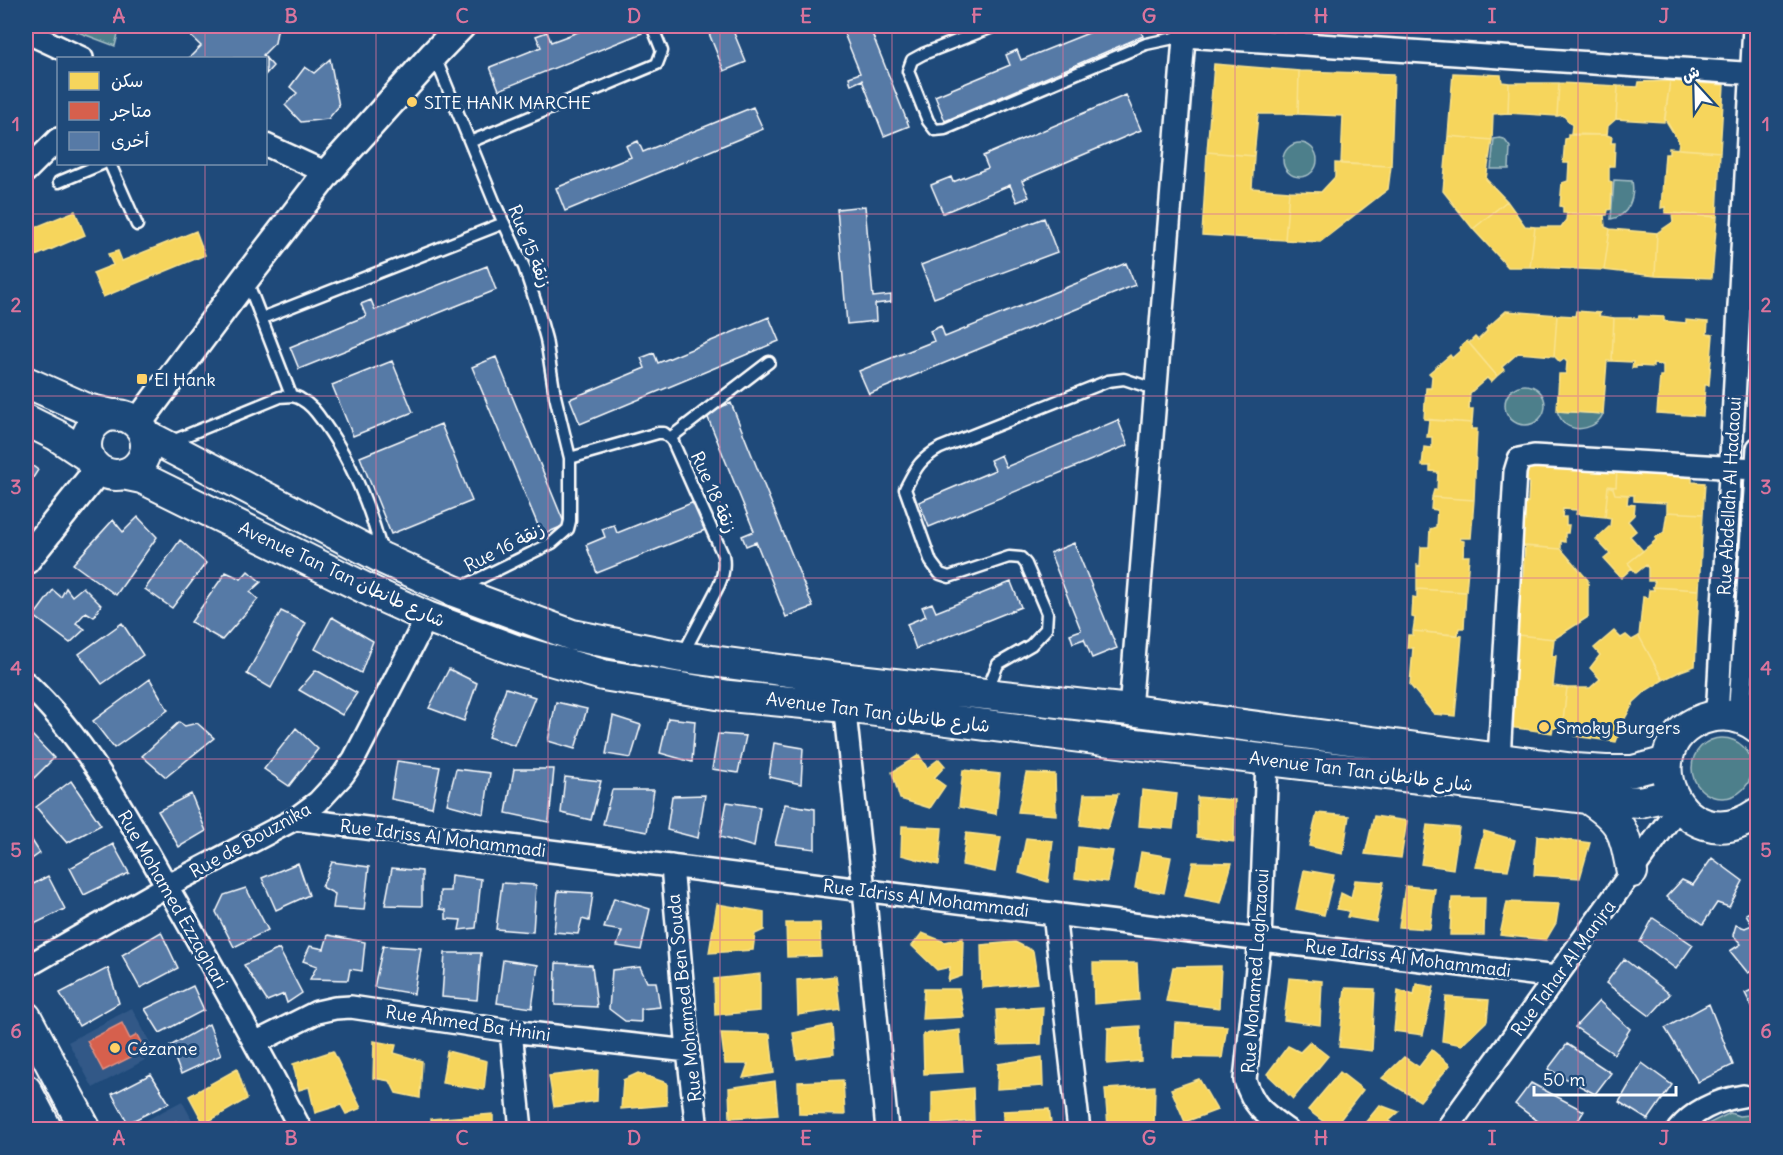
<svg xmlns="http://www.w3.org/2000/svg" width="1783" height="1155" font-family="Delius,'Playpen Sans Arabic',sans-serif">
	<rect width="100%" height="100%" fill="#1f4a7a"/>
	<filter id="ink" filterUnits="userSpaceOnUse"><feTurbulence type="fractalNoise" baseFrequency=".0167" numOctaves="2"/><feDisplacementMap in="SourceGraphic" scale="12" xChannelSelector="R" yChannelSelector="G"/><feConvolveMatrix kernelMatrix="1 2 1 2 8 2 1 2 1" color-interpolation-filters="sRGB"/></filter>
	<g filter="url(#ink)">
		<path fill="#305887" d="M132,1008L156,1054L93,1088L68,1042Z
			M182,1101L197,1129L128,1130Z"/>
		<path fill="#4d7f8b" stroke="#a6bfc5" stroke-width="1.5" d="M62,26H120L115,46Z
			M1500,138L1504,139L1510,147L1509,169H1491L1494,139Z
			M1283 160a17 17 0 1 1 34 0a17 17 0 1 1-34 0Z
			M1614,180L1632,181C1635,197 1629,216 1611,219Z
			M1505 405a20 20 0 1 1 40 0a20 20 0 1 1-40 0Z
			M1557,411L1603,414C1597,428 1577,433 1565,424C1561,420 1559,416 1557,411Z
			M1692 768a30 30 0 1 1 60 0a30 30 0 1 1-60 0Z
			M1730,1113L1739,1116L1757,1114V1129H1698Z"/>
		<path fill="#f6d55c" stroke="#f9e28d" stroke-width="1.5" d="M1214,64L1299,71L1298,114H1258L1254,156L1207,152Z
			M1299,71L1394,74L1391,166L1341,164L1343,116L1298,114Z
			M1453,73L1501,75L1502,82L1509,83L1508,113L1493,114L1492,140L1448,136Z
			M1670,81L1664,122L1616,119L1618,86L1638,87L1639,82Z
			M1670,81L1724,85L1720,152L1678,149L1679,142L1665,119Z
			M1509,83H1559L1557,116L1508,113Z
			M1559,83L1618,86L1616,119L1608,126L1607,135L1571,134L1572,125L1563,115L1557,116Z
			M1568,135H1607L1612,137L1611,143H1615L1614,166H1609V181L1612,182L1611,209L1608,210L1607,215L1563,213V207L1560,206L1562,183L1568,181L1569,163H1563L1565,139L1568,138Z
			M1448,136L1492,140L1486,179L1507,201L1473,229L1443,191Z
			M1669,148L1720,152L1717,217L1665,213V207L1661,208L1665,154H1669Z
			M1207,152L1254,156L1252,188L1289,191L1285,240L1202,235Z
			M1335,163L1391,166L1388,189L1320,242L1285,240L1289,191L1321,192L1335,177Z
			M1507,201L1525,226L1535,227L1530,267H1508L1473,229Z
			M75,211L85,235L26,260V231Z
			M1567,213L1604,215L1605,227L1610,229L1604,270L1530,267L1535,227H1561L1566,220Z
			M1672,213L1717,217L1712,278L1655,276L1657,233L1673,222Z
			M1610,229L1657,233L1655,276L1604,270Z
			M196,231L205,255L103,297L93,273L113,265L108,254L118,251L122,261Z
			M1506,311L1557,315L1554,356L1518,353L1502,367L1504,370L1497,376L1469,343L1475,337L1478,340L1487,331L1486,329Z
			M1576,311L1600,313L1599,316L1614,318L1612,361H1607L1603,414L1557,411L1559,374H1566L1567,362L1564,359L1560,362L1554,356L1557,315L1575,316Z
			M1639,316L1664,317V321L1686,323V320L1708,322L1707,334L1713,335L1709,385H1705L1703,416L1657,413L1660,376H1663V365L1653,364V367L1636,366V368H1632L1633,362L1612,361L1614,318H1638Z
			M1467,341L1497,376L1491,382L1487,378L1470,393L1469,409H1473L1472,423L1424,419L1426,388H1431L1432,376L1429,373L1450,355L1452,358L1461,350L1459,348Z
			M1429,420L1472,423L1471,429H1477L1474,500L1432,497L1434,490H1437L1438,472L1430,471V466H1422L1424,447L1432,448V437H1427Z
			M1528,462L1617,468L1616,487L1608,486L1605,517L1576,514L1577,510L1563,509L1562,517H1566V525H1569L1568,533H1565V542L1561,541V549L1521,546L1524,502H1528L1529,482H1527Z
			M1617,468L1692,473V482L1705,483L1703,514L1667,512V503L1634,501V495L1615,494L1613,488L1608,486L1616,487Z
			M1608,486L1613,488L1615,494L1628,495L1627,504L1635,505L1634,515L1628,521L1636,531L1630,536L1643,551L1628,563L1632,568L1621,578L1604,559L1610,554L1596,539L1610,526L1611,518L1605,517Z
			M1432,497L1474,500L1471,538H1460V540L1464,541L1463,556H1469L1466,592L1417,589V565L1420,566L1421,547H1429L1430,529L1436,527L1437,510L1431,509Z
			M1667,512L1703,514L1699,590L1653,587L1655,581H1648V568L1646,565L1636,573L1628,563L1656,540L1655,538L1664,532Z
			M1525,546L1561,549L1588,580V617L1554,639L1518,635L1521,578H1523Z
			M1653,587L1699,590L1695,666L1681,671L1663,680L1639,636L1643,597L1648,598L1649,590H1654Z
			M1417,589L1466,592L1464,628H1459L1458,635L1413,631L1415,618L1412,617L1413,597L1417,598Z
			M1413,631L1462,636L1455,716L1434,714L1410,685L1413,648H1407L1408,635H1413Z
			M1614,631L1621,638L1626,635L1632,640L1639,636L1663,680L1647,690L1634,702L1623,722L1616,742L1575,736L1576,731L1562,729L1567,688H1590L1600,679L1590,668L1600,655L1594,648Z
			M1518,635L1554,639L1552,656H1556L1553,686L1567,688L1562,729L1553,728L1552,733L1509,727L1515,643H1517Z
			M919,755L927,768L939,759L945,766L934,778L945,786L930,808L900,799L892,772Z
			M963,770L1000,774L996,814L959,807Z
			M1026,773L1055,774L1056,815L1018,812Z
			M1142,790L1177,794L1173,829L1139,826Z
			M1084,794H1118L1108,829L1080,825Z
			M1197,797L1235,800L1234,842L1197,837Z
			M1317,813L1349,816L1343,854L1309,846Z
			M1374,816L1407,821L1401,858L1365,854Z
			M1427,825L1459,828L1453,869L1421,864Z
			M902,826L942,828L939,865L901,855Z
			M1484,831L1515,840L1508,870L1475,867Z
			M966,833L1001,837L995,872L962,865Z
			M1537,836L1590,843L1580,878L1534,875Z
			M1026,838L1053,841L1048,882L1019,873Z
			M1078,847L1113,851L1107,882L1075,878Z
			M1141,852L1171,857L1164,893L1135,888Z
			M1193,862L1232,863L1221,903L1185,896Z
			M1304,870L1334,875L1324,915L1296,909Z
			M1355,880L1384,882L1376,922L1347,917L1349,911L1337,909L1341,893L1351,898Z
			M1405,886L1435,889L1430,929L1399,927Z
			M1452,898H1485L1484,935H1450Z
			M1507,902L1559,904L1556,923L1546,940L1500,935Z
			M717,904L764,912V930L755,934L753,950L709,953Z
			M786,923H820L821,956L787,957Z
			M922,933L945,942L963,938L962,976L948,981L950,967L937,970L912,946Z
			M1015,942L1033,951L1038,983L982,988L981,945Z
			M1093,963H1137L1139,1000L1094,1004Z
			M1221,966L1219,1008L1166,1001L1173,967Z
			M760,974V1011L715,1015L714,979Z
			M836,976L840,1009L798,1015L797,980Z
			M1289,978L1322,981L1320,1025L1284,1020Z
			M1416,984L1434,987L1423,1035L1394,1031L1398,990L1414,995Z
			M1345,988L1375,989L1372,1051L1339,1047Z
			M924,989H959L964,1017L922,1019Z
			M1446,997L1489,1000L1487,1021L1462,1045L1442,1041Z
			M1043,1007L1041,1044L998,1045L996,1010Z
			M1175,1023L1227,1026L1222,1058L1173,1057Z
			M832,1025L834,1054L797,1059L793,1033Z
			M1140,1026L1141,1061L1107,1064L1108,1028Z
			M960,1030L963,1072L924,1074L923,1034Z
			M721,1033L770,1034L774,1073L743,1078L748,1064H725Z
			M374,1041L396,1045L394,1053L422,1061L420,1098L396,1093L390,1081L373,1078Z
			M1310,1042L1328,1056L1293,1099L1267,1074L1288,1046L1300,1052Z
			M1432,1050L1450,1065L1420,1101L1382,1078L1404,1057L1419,1067Z
			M333,1051L361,1108L346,1114L341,1105L315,1113L309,1087L299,1090L293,1064Z
			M447,1051L487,1061L484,1090L442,1083Z
			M1042,1057L1043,1086L997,1089L998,1064Z
			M237,1069L247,1099L204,1124L189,1096Z
			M598,1070L597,1101L554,1107L549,1076Z
			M1340,1072L1363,1090L1333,1129L1308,1110Z
			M638,1073L667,1083V1105L621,1109L623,1080Z
			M1199,1079L1217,1110L1185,1122L1171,1089Z
			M843,1080L845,1115L799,1114L798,1082Z
			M775,1081L778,1115L730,1118L729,1088Z
			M1155,1086L1154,1127H1108L1105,1089Z
			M973,1088L974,1121L932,1125V1092Z
			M1380,1105L1399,1112L1389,1121L1402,1130H1359Z
			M1049,1109L1052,1130H1003V1111Z
			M493,1114V1130H431V1119Z
			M664,1123L665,1130H621V1129Z"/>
		<path fill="#d6604d" stroke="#e29082" stroke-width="1.5" d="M122,1023L130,1039L137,1035L145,1050L103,1071L87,1041Z
			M176,1121L180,1130H164L163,1127Z"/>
		<path fill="#577aa6" stroke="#fff" stroke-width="1.5" d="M180,26H278L275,43L263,55L273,66L266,74V58H189L201,46Z
			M594,26H639L642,33L499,90L490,67L541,47L536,36L547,32L551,42Z
			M706,26H731L746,62L724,71Z
			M841,26H869L909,126L884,136L862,80L851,85L849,77L860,73Z
			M1106,26H1138L1143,36L945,121L935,96L1010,65L1006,55L1017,50L1021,60Z
			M330,59L339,106L328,119L301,122L285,105L297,93L290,87L305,67L314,73Z
			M1126,95L1141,130L1022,181L1029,197L1017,202L1010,185L943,213L931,185L951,177L953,182L988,168L983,156Z
			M753,107L763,129L565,211L556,188L631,157L626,146L638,141L643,152Z
			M865,206L873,297L891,295V302L875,304L876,321L847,324L837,209Z
			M1044,218L1057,252L934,298L921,265Z
			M1126,263L1135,285L869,394L859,371L934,341L930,331L941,326L945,337Z
			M487,266L496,290L299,369L290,347L366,316L361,304L371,300L375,310Z
			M769,317L779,341L580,424L570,399L645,368L641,358L654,353L658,363Z
			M496,357L565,525L542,535L472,367Z
			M392,361L413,412L353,436L332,385Z
			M731,403L813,607L786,617L756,542L746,546L742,536L754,531L706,413Z
			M1118,420L1128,445L929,527L919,502L995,470L990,460L1001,455L1006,467Z
			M441,424L472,501L391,534L360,457Z
			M26,461L38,470L26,489Z
			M694,502L705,530L597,573L586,545L605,537L602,529L614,525L617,533Z
			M138,517L157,537L116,595L73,564L113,520L123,532Z
			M180,540L206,563L172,608L145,589Z
			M1074,543L1117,648L1092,658L1084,639L1073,643L1070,634L1081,630L1050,553Z
			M248,571L261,582L250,592L258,599L222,640L191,622L226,572L241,579Z
			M1011,582L1021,607L916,649L907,624L926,616L922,607L932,603L936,612Z
			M83,587L101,605L94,617L86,612L76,623L85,629L70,643L34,616L53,590L61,597L66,588L72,596Z
			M281,611L306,623L271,688L247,674Z
			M332,617L373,641L361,673L315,649Z
			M122,623L143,655L102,684L79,654Z
			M449,669L477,683L464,721L429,708Z
			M316,670L357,693L342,715L299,690Z
			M150,679L168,710L114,748L93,721Z
			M506,688L535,697L515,746L488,737Z
			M556,702L587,709L575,749L548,741Z
			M613,716L641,725L631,758L606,754Z
			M668,718L695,721L692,762L660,753Z
			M179,722L185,726L197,723L214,738L166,777L142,756Z
			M296,728L318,749L289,786L264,769Z
			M31,734L54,758L28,784L26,783V740Z
			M718,734L746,736L738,773L712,769Z
			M774,743L803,748L801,784L769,777Z
			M397,761L440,767L432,807L391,799Z
			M456,769L490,773L484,814L447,804Z
			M514,769H554L549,822L506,813Z
			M565,777L601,781L591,820L561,813Z
			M71,781L101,825L67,843L36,807Z
			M612,790H654L647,832L603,824Z
			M191,794L206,831L179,847L158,811Z
			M705,795L698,838L667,830L672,796Z
			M727,802L760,807L754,847L720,837Z
			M785,804L815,809V849L775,844Z
			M26,831L40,853L26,863Z
			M113,844L129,873L84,895L70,868Z
			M1712,858L1743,881L1729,907L1717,903L1703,924L1666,897L1682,880L1693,885Z
			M332,862L369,867L364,910L333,908L335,894L322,887Z
			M298,863L309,895L276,910L262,878Z
			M392,868L422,871V906L385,905Z
			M451,875L481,879L476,928L459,930L461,920L446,919V910L440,909V891H450Z
			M48,876L65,909L26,928V888Z
			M502,883L536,885L533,932L496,929Z
			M246,888L268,930L234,947L216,912L224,895Z
			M558,891L593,893L589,921L582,919L578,934L554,932Z
			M614,898L650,909L641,950L617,946L622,931L604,928Z
			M1758,907V968L1748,973L1730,951L1741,944L1733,935L1736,925L1745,928L1752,925L1746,914Z
			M1653,918L1693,945L1676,969L1640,942Z
			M161,932L178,968L140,988L122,955Z
			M328,935L365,942L362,971L350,969L348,980L310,979L317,966L303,961L310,946L324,949Z
			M383,946L421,948L414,994L374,987Z
			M279,949L302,993L287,1003L284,994L267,1001L244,965Z
			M445,953H481L477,1000L442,997Z
			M1624,959L1670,994L1650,1016L1606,983Z
			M503,960L538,965L532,1008L497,1003Z
			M556,963L592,965L597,1007L555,1005Z
			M640,967L647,982H656L660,1007L641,1009V1022L625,1021L609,1009L612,970Z
			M108,968L119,1003L79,1026L60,993Z
			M193,986L204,1010L160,1033L145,1009Z
			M1758,987V1019L1745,993Z
			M1599,1001L1630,1029L1614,1054L1575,1027Z
			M1709,1004L1733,1065L1698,1082L1665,1028Z
			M209,1024L221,1055L181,1074L170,1046Z
			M1567,1044L1611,1073L1595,1094L1548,1069Z
			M1642,1063L1672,1085L1648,1120L1619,1102Z
			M151,1074L169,1103L128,1123L112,1094Z
			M1531,1083L1584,1111L1572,1130H1550L1515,1104Z"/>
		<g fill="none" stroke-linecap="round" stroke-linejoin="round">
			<defs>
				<path id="service" d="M995,26L923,54L912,60L908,71L928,121L935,130L945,129L1146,44L1184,36
					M435,57L496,206L524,267L538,310L546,339L555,396L570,458V521L568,529L552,543L460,588
					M470,142L657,64L662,51L652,26
					M110,164L137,225
					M59,182L102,164
					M247,281L291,395
					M262,318L504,223
					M670,438L769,362
					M170,442L280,397C289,396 295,395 302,400C312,405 318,415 324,423C352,462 370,507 382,553
					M570,458L658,433H664L672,440L723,555C725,566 724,574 719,585L683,654
					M987,691L998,664L1031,645L1046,629L1047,613L1026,564L1021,558L1009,557L949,577L940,574L931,562L905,489C916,468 919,460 940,448L1108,381L1124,379L1157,390"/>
				<path id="minor" d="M26,32L82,58
					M1184,36L1758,74
					M266,145L327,173
					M26,171L58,139
					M26,683C89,742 131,823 173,897C217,974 260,1051 301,1130
					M843,694L864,890L887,1130
					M1130,710L1185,26
					M1715,716L1718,699L1754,26
					M1739,718L1758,448
					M1499,759L1515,472L1519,459L1534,456L1756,469
					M1267,760L1260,940L1245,1080C1254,1108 1264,1113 1287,1130
					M295,819L1556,977
					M672,866L688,1051L697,1130
					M1054,914L1079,1130
					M26,967L167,886L295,819L318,802L343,775L354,759L427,617
					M511,1031L521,1130
					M255,1043L317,1012L335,1008L351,1007L511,1031L688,1051
					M1446,1130L1679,806
					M1678,1130C1695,1109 1718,1100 1743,1096"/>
				<path id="tertiary" d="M137,424L246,278L327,173L434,54L461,26
					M26,560L98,470"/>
				<path id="secondary" d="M26,382L87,409L117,416
					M86 445a30 30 0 1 1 60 0a30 30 0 1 1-60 0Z
					M26,420L56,435L89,457
					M144,434L384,559L454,591L572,635L682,657L840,678L1130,710L1575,769L1606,771H1633L1667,762
					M123,474L142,478L385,598L427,617L515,650L603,675L729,696L845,707L1135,744L1587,798L1640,802L1672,795
					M1758,728C1744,717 1727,713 1710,717C1624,739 1680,868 1758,813
					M1587,798C1623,821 1624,831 1632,872
					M26,1017L86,1130
					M26,1090L47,1130"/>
			</defs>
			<use href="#service" stroke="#fff" stroke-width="15"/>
			<use href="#minor" stroke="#fff" stroke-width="26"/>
			<use href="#tertiary" stroke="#fff" stroke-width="32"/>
			<use href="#secondary" stroke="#fff" stroke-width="34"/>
			<use href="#service" stroke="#1f4a7a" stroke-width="10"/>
			<use href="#minor" stroke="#1f4a7a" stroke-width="21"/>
			<use href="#tertiary" stroke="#1f4a7a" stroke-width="27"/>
			<use href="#secondary" stroke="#1f4a7a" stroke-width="30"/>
		</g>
	</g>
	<path fill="none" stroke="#da749d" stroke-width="1.5" stroke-opacity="0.55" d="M205,26V58M376,26V1130M548,26V1130M720,26V1130M892,26V1130M1063,26V1130M1235,26V1130M1407,26V1130M1578,26V1130M205,164V1130M26,214H1758M26,396H1758M26,578H1758M26,759H1758M26,940H1758"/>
	<g fill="#ffd166" stroke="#1f4a7a" stroke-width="2">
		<circle cx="412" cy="102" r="6"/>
		<rect x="136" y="373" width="12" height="12" rx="3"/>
		<circle cx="1544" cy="727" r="6"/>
		<circle cx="115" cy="1048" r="6"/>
	</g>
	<g text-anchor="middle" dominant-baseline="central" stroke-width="6" stroke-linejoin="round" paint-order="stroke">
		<g font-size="18" fill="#fff" stroke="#1f4a7a" text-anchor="start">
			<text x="424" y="102">SITE HANK MARCHE</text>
			<text x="154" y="379">El Hank</text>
			<text x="1556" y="727">Smoky Burgers</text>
			<text x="127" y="1048">Cézanne</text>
		</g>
		<g font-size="18" fill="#fff" stroke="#1f4a7a">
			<text transform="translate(530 246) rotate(68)">Rue 15 زنقة</text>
			<text transform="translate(714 492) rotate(66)">Rue 18 زنقة</text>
			<text transform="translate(1729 496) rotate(-87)">Rue Abdellah Al Hadaoui</text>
			<text transform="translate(504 547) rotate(-27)">Rue 16 زنقة</text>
			<text transform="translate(342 574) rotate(25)">Avenue Tan Tan شارع طانطان</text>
			<text transform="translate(878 712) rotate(7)">Avenue Tan Tan شارع طانطان</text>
			<text transform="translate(1361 771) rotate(7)">Avenue Tan Tan شارع طانطان</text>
			<text transform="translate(443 838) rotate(7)">Rue Idriss Al Mohammadi</text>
			<text transform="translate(250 840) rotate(-29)">Rue de Bouznika</text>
			<text transform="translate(926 898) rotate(7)">Rue Idriss Al Mohammadi</text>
			<text transform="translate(173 899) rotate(60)">Rue Mohamed Ezzaghari</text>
			<text transform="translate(1408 958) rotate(7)">Rue Idriss Al Mohammadi</text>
			<text transform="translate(1563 968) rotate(-54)">Rue Tahar Al Manjra</text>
			<text transform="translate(1255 971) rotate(-86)">Rue Mohamed Laghzaoui</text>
			<text transform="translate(684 998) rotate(-96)">Rue Mohamed Ben Souda</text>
			<text transform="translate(468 1023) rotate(8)">Rue Ahmed Ba Hnini</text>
		</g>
	</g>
	<rect width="1783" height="1155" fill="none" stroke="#1f4a7a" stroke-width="66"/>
	<rect x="57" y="57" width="210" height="108" fill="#1f4a7a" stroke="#7992af" stroke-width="1.5"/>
	<rect x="69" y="72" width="30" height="18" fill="#f6d55c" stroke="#7992af" stroke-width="1.5"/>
	<text x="111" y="87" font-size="18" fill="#ffffff">سكن</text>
	<rect x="69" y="102" width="30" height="18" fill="#d6604d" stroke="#7992af" stroke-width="1.5"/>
	<text x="111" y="117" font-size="18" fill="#ffffff">متاجر</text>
	<rect x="69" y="132" width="30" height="18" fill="#577aa6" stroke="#7992af" stroke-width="1.5"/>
	<text x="111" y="147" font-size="18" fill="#ffffff">أخرى</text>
	<g transform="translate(1696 87) rotate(338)" stroke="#1f4a7a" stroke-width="4.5" paint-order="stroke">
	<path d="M0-4.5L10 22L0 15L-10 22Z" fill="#ffffff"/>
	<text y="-9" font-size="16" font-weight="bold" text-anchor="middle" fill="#ffffff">ش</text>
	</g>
	<path d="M1534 1086v9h142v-9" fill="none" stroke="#ffffff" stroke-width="3"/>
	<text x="1543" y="1086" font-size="18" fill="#ffffff" stroke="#1f4a7a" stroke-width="4.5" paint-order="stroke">50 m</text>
	<rect x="33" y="33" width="1717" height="1089" fill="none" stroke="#da749d" stroke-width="2"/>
	<g font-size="20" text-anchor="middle" font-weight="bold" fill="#da749d">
		<text x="119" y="23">A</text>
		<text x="291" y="23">B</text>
		<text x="462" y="23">C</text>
		<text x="634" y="23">D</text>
		<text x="806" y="23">E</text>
		<text x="977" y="23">F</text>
		<text x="1149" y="23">G</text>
		<text x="1321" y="23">H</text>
		<text x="1492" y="23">I</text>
		<text x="1664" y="23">J</text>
		<text x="16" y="131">1</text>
		<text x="1766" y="131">1</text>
		<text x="16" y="312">2</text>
		<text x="1766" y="312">2</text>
		<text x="16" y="494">3</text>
		<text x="1766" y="494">3</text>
		<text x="16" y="675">4</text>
		<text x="1766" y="675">4</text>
		<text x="16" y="857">5</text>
		<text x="1766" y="857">5</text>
		<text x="16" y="1038">6</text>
		<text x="1766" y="1038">6</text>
		<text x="119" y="1145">A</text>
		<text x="291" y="1145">B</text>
		<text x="462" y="1145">C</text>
		<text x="634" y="1145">D</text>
		<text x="806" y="1145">E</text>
		<text x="977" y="1145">F</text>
		<text x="1149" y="1145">G</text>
		<text x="1321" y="1145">H</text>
		<text x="1492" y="1145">I</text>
		<text x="1664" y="1145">J</text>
	</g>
</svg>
